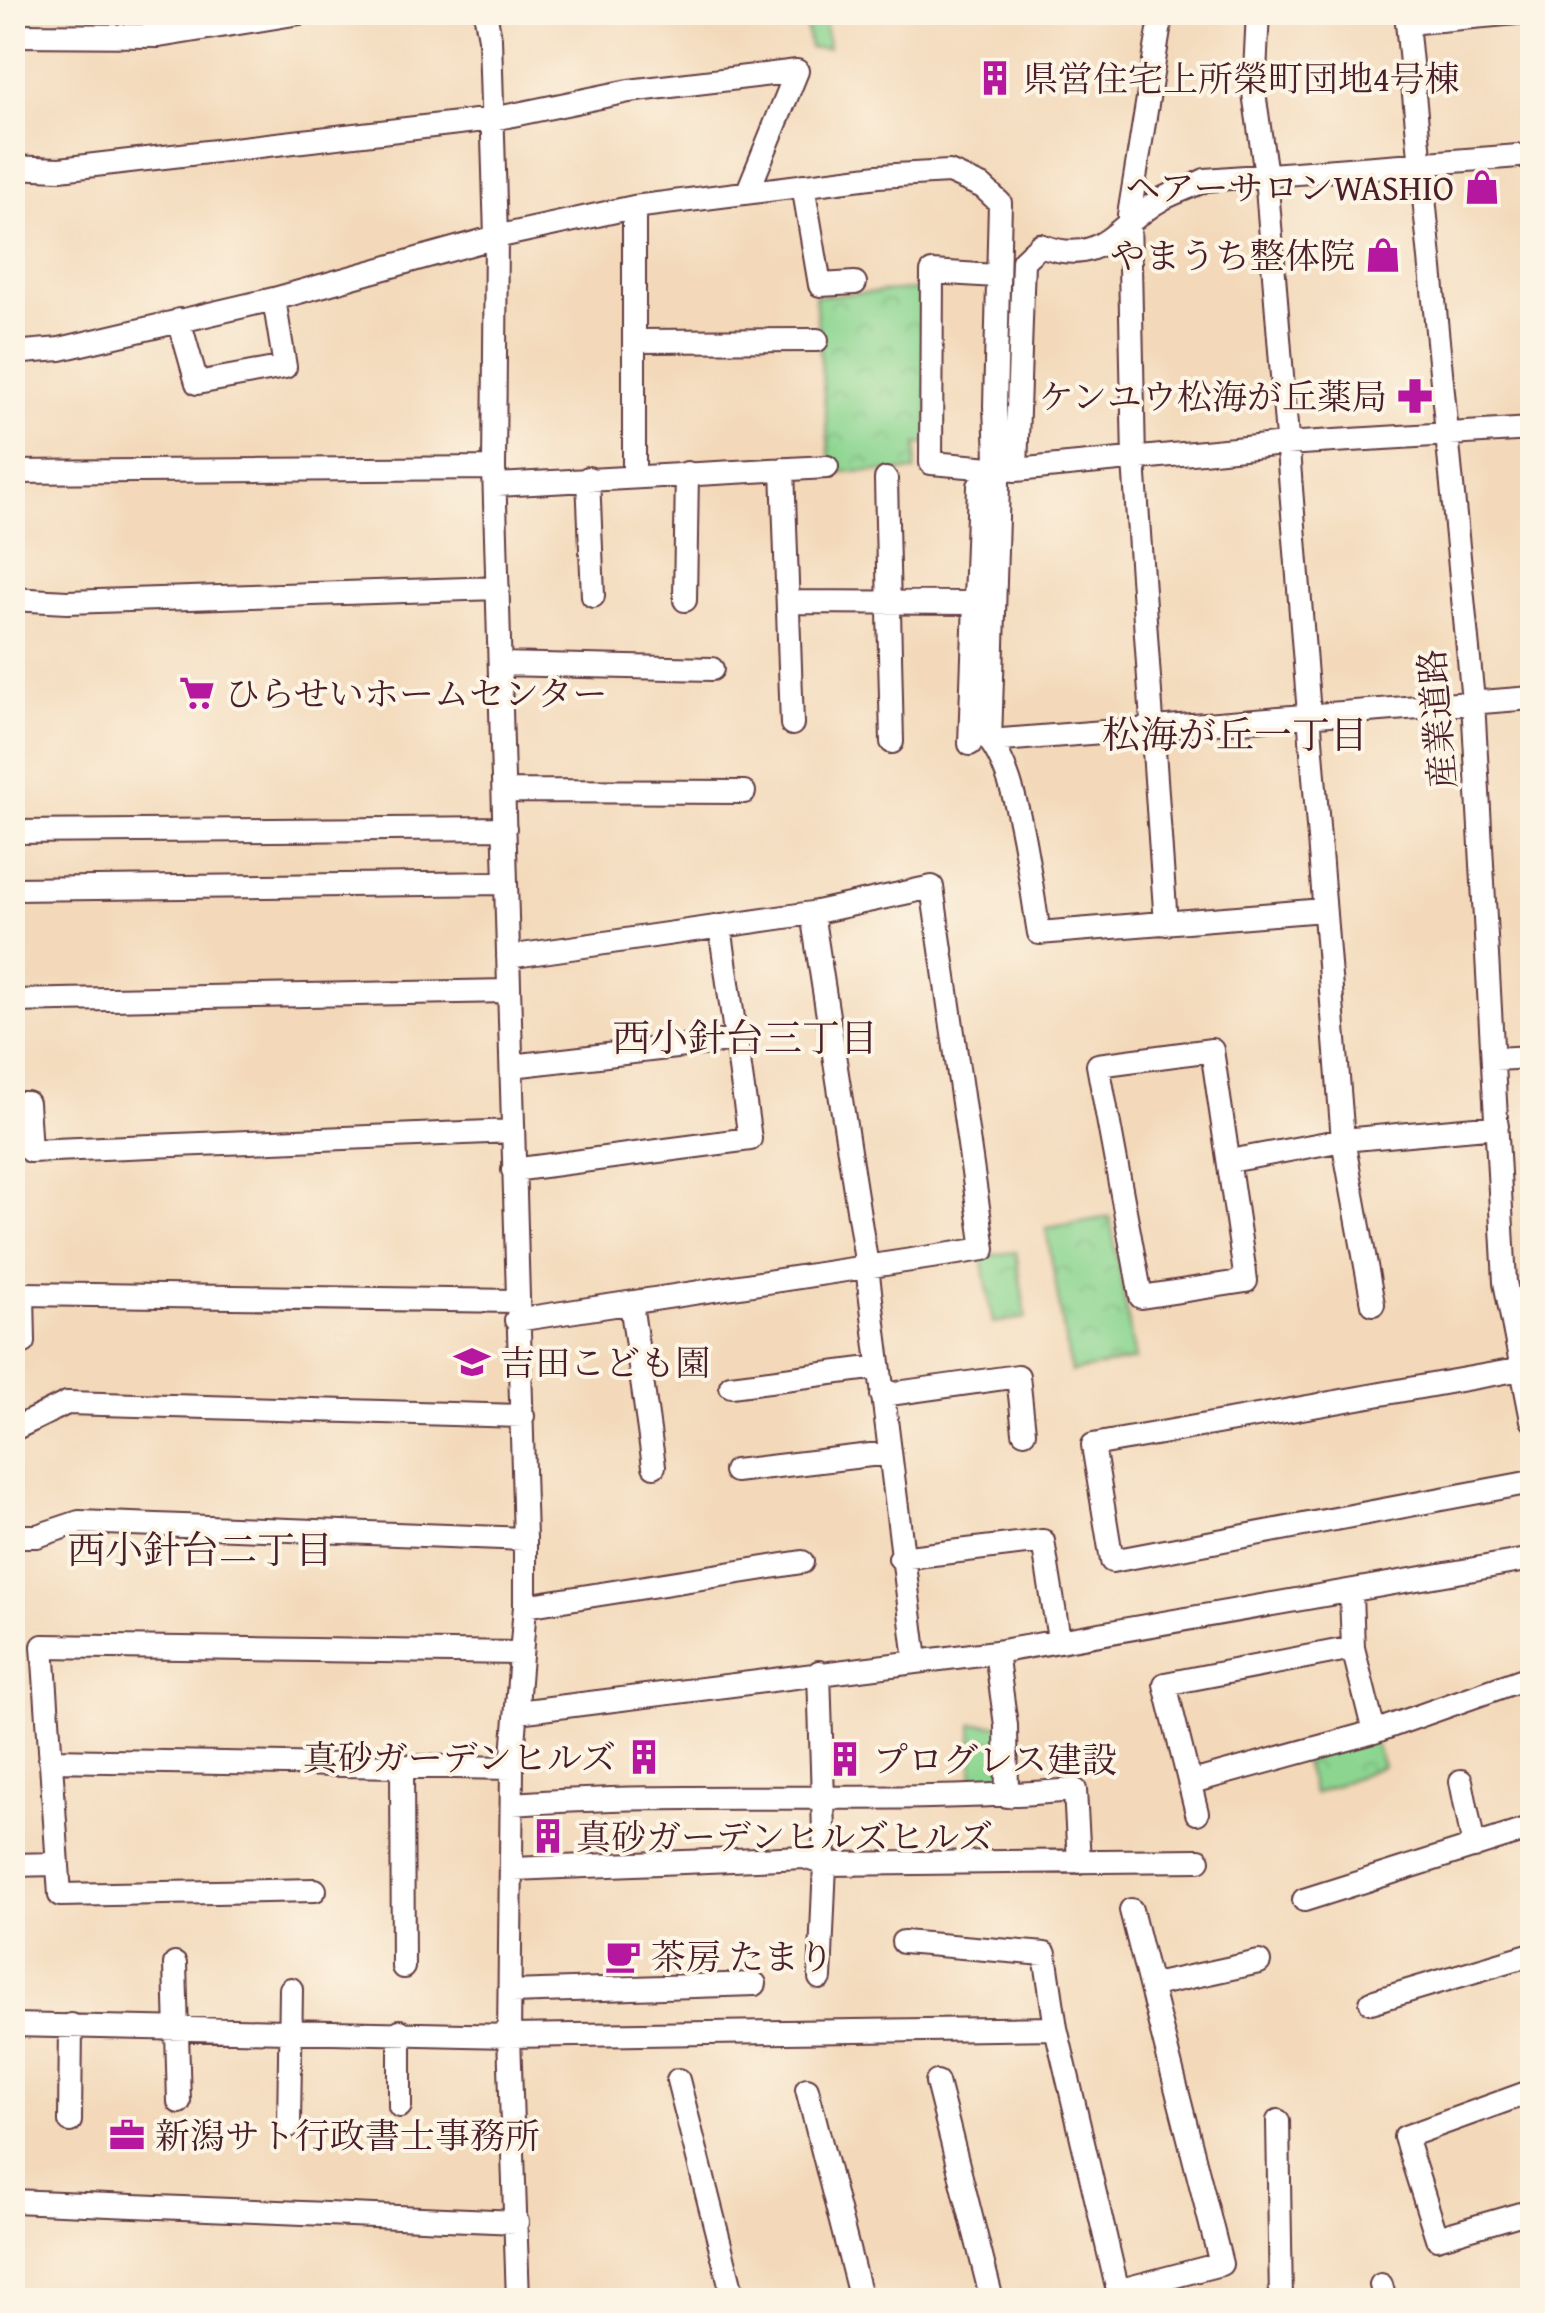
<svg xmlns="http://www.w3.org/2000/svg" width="1545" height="2313" font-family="'Gentium Book Plus','Noto Serif JP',serif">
	<defs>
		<pattern id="park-crowns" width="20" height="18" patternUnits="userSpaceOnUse" patternTransform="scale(2.5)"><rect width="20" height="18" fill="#8bd590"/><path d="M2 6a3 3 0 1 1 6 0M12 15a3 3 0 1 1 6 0" fill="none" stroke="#79b67c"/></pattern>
	</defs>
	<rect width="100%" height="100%" fill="#fcf5e5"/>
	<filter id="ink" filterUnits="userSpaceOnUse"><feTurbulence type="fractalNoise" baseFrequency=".01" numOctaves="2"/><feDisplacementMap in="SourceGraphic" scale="20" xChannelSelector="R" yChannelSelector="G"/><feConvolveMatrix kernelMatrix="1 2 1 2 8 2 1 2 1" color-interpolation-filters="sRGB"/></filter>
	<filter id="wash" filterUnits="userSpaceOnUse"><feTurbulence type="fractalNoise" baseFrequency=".0048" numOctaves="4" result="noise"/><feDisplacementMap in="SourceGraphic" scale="40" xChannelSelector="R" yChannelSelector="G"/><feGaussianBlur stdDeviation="2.25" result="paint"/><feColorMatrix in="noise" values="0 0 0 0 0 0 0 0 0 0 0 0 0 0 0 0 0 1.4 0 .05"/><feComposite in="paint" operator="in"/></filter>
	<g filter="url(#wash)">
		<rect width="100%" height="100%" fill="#f3d9ba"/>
		<path fill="url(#park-crowns)" stroke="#6a7a5e" stroke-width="2.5" d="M804,13H824L828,48H810Z
			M928,289V444H917L915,471L831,472L815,296Z
			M1110,1217L1135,1360L1071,1372L1046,1228Z
			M1016,1252L1026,1318L993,1323L982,1256Z
			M972,1724L1006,1725L1007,1796L973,1795Z
			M1371,1733L1383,1766L1314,1794L1301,1752Z"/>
	</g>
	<g filter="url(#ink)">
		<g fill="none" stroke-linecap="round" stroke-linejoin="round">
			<defs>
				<path id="minor" d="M485,12L490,38L496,237L494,468L525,1539V1606L512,1768L509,2036L518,2300
					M1162,12L1129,215L1134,461L1166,924
					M1258,12L1254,93L1266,175L1343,1140L1373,1304
					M1406,12L1473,701L1505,1282L1532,1420
					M1407,23L1528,12
					M12,35L159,36L306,12
					M12,167L60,169L493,119L629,91L797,71L748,191
					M803,185L820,285L855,283
					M996,276L932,272L931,463L1016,470L1285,444L1532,429
					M179,320L197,383L285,367L274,299
					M635,341L817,340
					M12,353L60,349L274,299L496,237L634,207L878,176L949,172L983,187L1000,203L995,406L998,485L990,741C1020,780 1030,882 1039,933L1323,910
					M783,469L792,724
					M1016,470L1023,261L1040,245C1102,269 1115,225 1162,199C1175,192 1191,187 1205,180L1532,155
					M12,472L494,468
					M634,475V207
					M588,478L593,596
					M886,479L892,742
					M496,485L827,467
					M12,599L67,602L498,588
					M685,600L687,473
					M788,602L974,603
					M500,664L712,669
					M990,741L1532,698
					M970,744L979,486
					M504,791L744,792
					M12,832L505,828
					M12,889L506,883
					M812,913L867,1267L916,1660
					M508,957L812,913L932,887L984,1249L516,1320
					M12,1001L508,991
					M1212,1050L1246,1281L1141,1297L1098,1065Z
					M1494,1059L1532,1057
					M512,1066L736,1040
					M12,1103H27L30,1151L513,1131
					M1230,1161L1343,1140L1497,1126
					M513,1170L750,1139L720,926
					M631,1303L654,1466
					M12,1341L24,1342L23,1294L516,1301
					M1522,1369L1093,1445L1112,1561L1532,1482
					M731,1386L878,1367
					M882,1395L1018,1376L1024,1432
					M12,1430L67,1403L523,1416
					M735,1471L888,1453
					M12,1536H37L79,1522L525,1539
					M900,1558L1043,1541L1059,1639
					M1351,1594L1353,1648L1374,1732
					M525,1606L802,1562
					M996,1652L1006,1725L1007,1796
					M819,1672L825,1864L820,1978
					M518,1712L996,1652L1532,1559
					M50,1760L512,1768
					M402,1766L403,1967
					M1461,1781L1474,1847
					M1192,1782L1374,1732L1532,1676
					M512,1804C700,1790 888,1806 1075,1790L1079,1862
					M1197,1813L1165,1684L1353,1648
					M12,1865L56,1864
					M513,1869L804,1857L825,1864L1199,1860
					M315,1890L60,1895L43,1646L520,1653
					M1304,1900L1532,1828
					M903,1942L1045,1954L1056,2028L1120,2300
					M175,1964L179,2102
					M1153,1985L1259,1962
					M511,1992L755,1984
					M1371,2002L1532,1954
					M12,2025L509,2036L1056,2028
					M678,2080L734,2300
					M937,2082L992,2300
					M807,2089L861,2300
					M1532,2091L1405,2137L1437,2238L1520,2214L1532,2216
					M400,2106V2031
					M70,2121L71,2025
					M1278,2121L1281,2300
					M289,2126L291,1989
					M12,2201L517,2222
					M1381,2285L1385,2300
					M1117,2291L1221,2264L1131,1910"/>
			</defs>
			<use href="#minor" stroke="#633b40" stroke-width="26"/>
			<use href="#minor" stroke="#fff" stroke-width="22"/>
		</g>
	</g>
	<defs>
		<symbol id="building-bare" viewBox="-9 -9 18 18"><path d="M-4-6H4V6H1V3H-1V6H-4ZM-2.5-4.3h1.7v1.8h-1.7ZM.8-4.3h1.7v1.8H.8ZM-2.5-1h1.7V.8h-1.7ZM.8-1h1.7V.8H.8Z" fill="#b5179e" stroke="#fcf5e5" stroke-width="2.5" paint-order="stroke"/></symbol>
		<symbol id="shop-bare" viewBox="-9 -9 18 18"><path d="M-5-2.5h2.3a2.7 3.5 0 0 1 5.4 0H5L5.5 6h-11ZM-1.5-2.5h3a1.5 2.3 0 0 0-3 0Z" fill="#b5179e" stroke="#fcf5e5" stroke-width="2.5" paint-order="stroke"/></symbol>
		<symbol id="pharmacy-bare" viewBox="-9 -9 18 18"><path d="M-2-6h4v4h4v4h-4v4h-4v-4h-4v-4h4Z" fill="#b5179e" stroke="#fcf5e5" stroke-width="2.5" paint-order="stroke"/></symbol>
		<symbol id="supermarket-bare" viewBox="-9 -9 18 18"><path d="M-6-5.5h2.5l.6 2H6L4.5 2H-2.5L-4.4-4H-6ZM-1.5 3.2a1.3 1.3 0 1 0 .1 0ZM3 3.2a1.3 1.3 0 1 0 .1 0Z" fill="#b5179e" stroke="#fcf5e5" stroke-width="2.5" paint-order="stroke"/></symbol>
		<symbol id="school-bare" viewBox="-9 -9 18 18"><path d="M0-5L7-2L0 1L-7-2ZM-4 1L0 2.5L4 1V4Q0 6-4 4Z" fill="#b5179e" stroke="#fcf5e5" stroke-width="2.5" paint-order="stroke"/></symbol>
		<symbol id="cafe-bare" viewBox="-9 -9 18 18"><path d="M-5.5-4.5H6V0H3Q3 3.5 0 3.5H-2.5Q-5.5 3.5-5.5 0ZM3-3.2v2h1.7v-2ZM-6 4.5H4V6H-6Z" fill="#b5179e" stroke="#fcf5e5" stroke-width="2.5" paint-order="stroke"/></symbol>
		<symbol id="office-bare" viewBox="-9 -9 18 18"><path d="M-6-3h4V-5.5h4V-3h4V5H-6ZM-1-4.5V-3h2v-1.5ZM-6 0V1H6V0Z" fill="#b5179e" stroke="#fcf5e5" stroke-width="2.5" paint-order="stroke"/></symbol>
	</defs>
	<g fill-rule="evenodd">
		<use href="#building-bare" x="970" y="53" width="50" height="50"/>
		<use href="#shop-bare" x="1457" y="162" width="50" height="50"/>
		<use href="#shop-bare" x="1358" y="230" width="50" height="50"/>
		<use href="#pharmacy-bare" x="1390" y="371" width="50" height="50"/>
		<use href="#supermarket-bare" x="172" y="668" width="50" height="50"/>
		<use href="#school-bare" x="447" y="1337" width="50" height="50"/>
		<use href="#building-bare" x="619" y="1732" width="50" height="50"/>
		<use href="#building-bare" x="820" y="1734" width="50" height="50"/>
		<use href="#building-bare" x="523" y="1811" width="50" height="50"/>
		<use href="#cafe-bare" x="598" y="1931" width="50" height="50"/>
		<use href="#office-bare" x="102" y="2110" width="50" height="50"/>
	</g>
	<g text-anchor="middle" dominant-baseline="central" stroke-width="8" stroke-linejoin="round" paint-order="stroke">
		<g font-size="35" fill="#4a1f2b" stroke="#fcf5e5" text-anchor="start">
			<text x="1023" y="78">県営住宅上所榮町団地4号棟</text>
			<text x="1454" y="187" text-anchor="end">ヘアーサロンWASHIO</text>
			<text x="1355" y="255" text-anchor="end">やまうち整体院</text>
			<text x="1387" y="396" text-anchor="end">ケンユウ松海が丘薬局</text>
			<text x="225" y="693">ひらせいホームセンター</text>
			<text x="500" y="1362">吉田こども園</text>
			<text x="616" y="1757" text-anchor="end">真砂ガーデンヒルズ</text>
			<text x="873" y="1759">プログレス建設</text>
			<text x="576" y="1836">真砂ガーデンヒルズヒルズ</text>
			<text x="651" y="1956">茶房 たまり</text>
			<text x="155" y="2135">新潟サト行政書士事務所</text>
		</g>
		<g font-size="35" fill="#4a1f2b" stroke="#fcf5e5">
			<text transform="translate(1437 719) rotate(-95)">産業道路</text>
		</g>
		<g font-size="38" fill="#4a1f2b" stroke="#fcf5e5">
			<text x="1235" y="734">松海が丘一丁目</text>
			<text x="745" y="1037">西小針台三丁目</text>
			<text x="200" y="1549">西小針台二丁目</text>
		</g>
	</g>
	<rect width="1545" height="2313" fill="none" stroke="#fcf5e5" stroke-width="50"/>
</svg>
